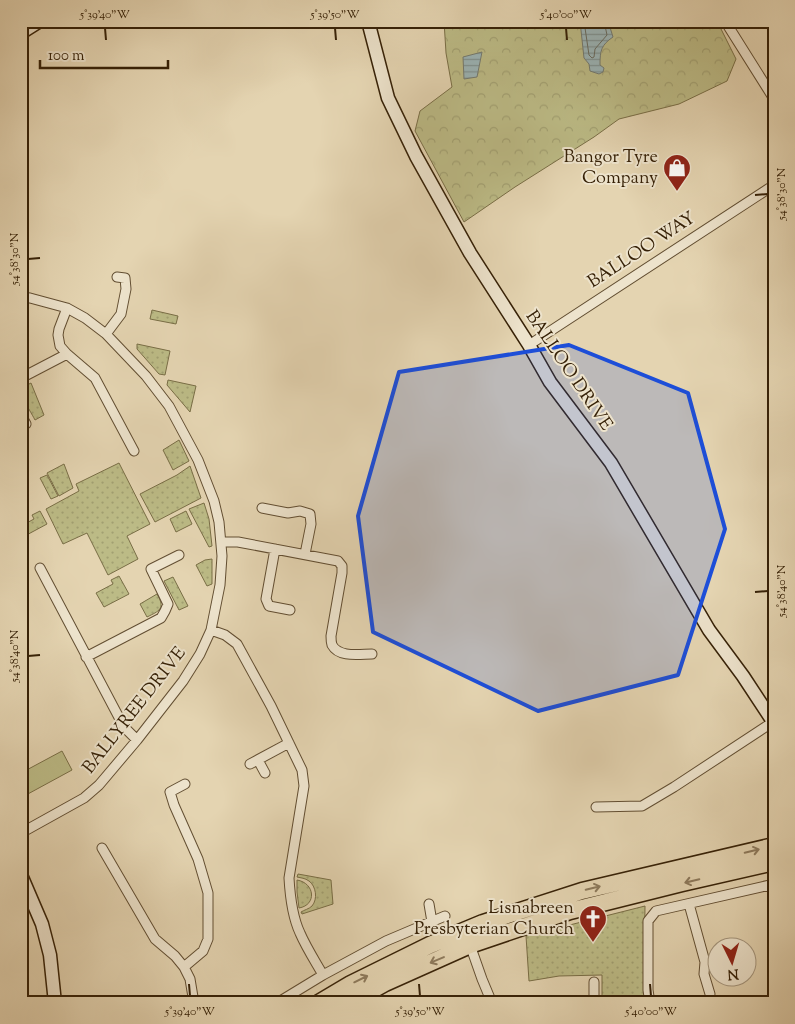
<svg xmlns="http://www.w3.org/2000/svg" width="795" height="1024" font-family="'Sorts Mill Goudy',serif">
	<defs>
		<pattern id="grass-dots" width="8" height="8" patternUnits="userSpaceOnUse" patternTransform="scale(1.25)"><rect width="8" height="8" fill="#bcbb86"/><path d="M2 2h.1M6 6h.1" fill="none" stroke="#a2a072" stroke-width="1.8" stroke-linecap="round"/></pattern>
		<pattern id="forest-crowns" width="20" height="18" patternUnits="userSpaceOnUse" patternTransform="scale(1.25)"><rect width="20" height="18" fill="#bcbb86"/><path d="M2 6a3 3 0 1 1 6 0M12 15a3 3 0 1 1 6 0" fill="none" stroke="#a2a072"/></pattern>
		<pattern id="water-rules" width="6" height="5" patternUnits="userSpaceOnUse" patternTransform="scale(1.25)"><rect width="6" height="5" fill="#9bb5b8"/><path d="M0 2.5h6" fill="none" stroke="#7f9394"/></pattern>
	</defs>
	<rect width="100%" height="100%" fill="#e4d4b1"/>
	<filter id="stains"><feTurbulence type="fractalNoise" baseFrequency=".004" numOctaves="4"/><feColorMatrix values="0 0 0 0 .2 0 0 0 0 .09 0 0 0 0 .02 0 0 0 .5 -.17"/></filter>
	<radialGradient id="worn" r=".72"><stop offset=".6" stop-color="#630" stop-opacity="0"/><stop offset="1" stop-color="#630" stop-opacity=".3"/></radialGradient>
	<path fill="url(#grass-dots)" stroke="#796e46" d="M152,310L178,316L176,324L150,319Z
		M137,344L170,351L165,375L159,374L137,349Z
		M168,380L196,386L190,412L167,385Z
		M31,383L44,415L35,420C29,408 14,390 31,383Z
		M179,440L189,461L173,470L163,450Z
		M119,463L150,524L127,536L138,559L108,575L87,533L63,544L46,509L79,491L76,484Z
		M64,464L73,488L59,496L47,473Z
		M190,466L201,498L155,522L140,494L177,475Z
		M47,475L58,496L51,499L40,478Z
		M204,503L209,519L212,546L209,547L189,509Z
		M40,511L47,524L21,538V526L34,519L32,515Z
		M186,511L192,524L176,532L170,519Z
		M212,559V584L207,586L196,565L205,560Z
		M119,576L129,594L104,607L96,593L113,584L111,580Z
		M173,577L188,606L179,610L164,581Z
		M157,594C166,609 159,611 147,617L140,604Z
		M298,874L331,880L333,904L302,914L301,912C304,910 309,909 312,906C318,899 316,886 309,881C305,878 301,878 297,877Z
		M297,880C315,883 317,905 299,908L297,892Z
		M645,906L644,991L646,1003H602V975L559,976L529,981L526,936Z"/>
	<path fill="url(#forest-crowns)" stroke="#796e46" d="M444,21H717L736,59L727,81L679,104L619,119L594,137L515,187L464,222L415,131L420,111L452,87L446,53Z"/>
	<path fill="#bcbb86" stroke="#796e46" d="M62,751L72,770L26,795L21,786V773Z"/>
	<path fill="url(#water-rules)" stroke="#737a71" d="M580,21H608L613,37C601,45 600,51 600,65L604,68L603,72L599,74L590,71L589,64L584,58Z
		M482,52L477,77L464,79L463,57Z"/>
	<g fill="none" stroke-linecap="round" stroke-linejoin="round">
		<path stroke="#686b60" stroke-width="1" d="M584,21L589,55L592,58L594,57L595,49L607,35L604,21"/>
		<defs>
			<path id="street" d="M725,21L774,99
				M21,297L30,298L67,308L85,318L106,334L146,376L169,406L198,460L214,501L219,522L222,556L220,585L211,630L200,654L183,681L137,740L99,785L84,798L21,833
				M67,308L59,329L58,335L60,346L67,354L95,378L134,451
				M106,334L121,314L126,289L125,278L117,277
				M529,345L774,185
				M21,378L67,354
				M21,415L26,424
				M262,508L288,513L300,511L310,514L311,524L305,554
				M222,542H238L338,561L342,566V573L331,636C331,639 331,642 332,645C339,658 360,654 372,654
				M275,549L266,599L269,606L290,610
				M40,568L124,727L137,740
				M211,630L225,635L237,644L271,706L302,770L304,786L289,878C290,896 292,916 300,933C306,947 315,961 323,975L277,1003
				M86,657L161,618L165,611L168,604L151,569L179,555
				M258,760L265,773
				M250,764L289,743
				M596,807L642,806L674,787L773,722
				M102,848L155,939L175,956L184,967L190,979L194,1003
				M771,884L774,898
				M429,904L432,922
				M689,904L705,962L704,974L710,994
				M469,942L482,979L492,1003
				M184,967L203,951L208,939V893L198,859L174,805L170,792L185,784
				M323,975L386,941L445,916
				M594,1003V982
				M650,1003L648,990V921L656,911L774,884"/>
			<path id="secondary" d="M368,21L388,98L416,156L470,253L529,345L550,382L611,463L709,630L743,676L774,723
				M21,33L40,21
				M21,875L42,924L50,955L55,1003"/>
			<path id="highway" d="M319,1003L351,984L430,945L483,923L582,891L774,846
				M349,1003L385,983L470,945L570,911L682,883L774,862"/>
		</defs>
		<use href="#street" stroke="#624e32" stroke-width="11"/>
		<use href="#secondary" stroke="#362107" stroke-width="15"/>
		<use href="#highway" stroke="#362107" stroke-width="19"/>
		<use href="#street" stroke="#ede3cc" stroke-width="9"/>
		<use href="#secondary" stroke="#ede3cc" stroke-width="12"/>
		<use href="#highway" stroke="#e4d4b1" stroke-width="16"/>
	</g>
	<defs><path id="oneway-shaft" d="M-6 0H5M1.5-3L5.5 0L1.5 3" fill="none" stroke-width="1.6" stroke-linecap="round" stroke-linejoin="round" transform="scale(1.25)"/></defs>
	<g stroke="#8d7a5c">
		<use href="#oneway-shaft" transform="translate(752 851) rotate(-13)"/>
		<use href="#oneway-shaft" transform="translate(692 881) rotate(167)"/>
		<use href="#oneway-shaft" transform="translate(593 888) rotate(-13)"/>
		<use href="#oneway-shaft" transform="translate(437 960) rotate(157)"/>
		<use href="#oneway-shaft" transform="translate(361 979) rotate(-26)"/>
	</g>
	<path fill="#1d4ed8" fill-opacity="0.2" stroke="#1d4ed8" stroke-width="4" stroke-linejoin="round" d="M569,345L688,393L725,529L678,675L538,711L373,632L358,516L399,372Z"/>
	<path fill="none" stroke="#362107" stroke-width="2" d="M105,28L106,40M335,28L336,40M566,28L567,40M755,195L768,194M28,259L40,258M755,592L768,591M28,656L40,655M189,984L190,996M419,984L420,996M650,984L651,996"/>
	<defs>
		<symbol id="shop-pin" viewBox="-11 -11 22 30"><path d="M0 17L-7.5 6A9.5 9.5 0 1 1 7.5 6Z" fill="#8f2418" stroke="#ede3cc"/><path d="M-5-2.5h2.3a2.7 3.5 0 0 1 5.4 0H5L5.5 6h-11ZM-1.5-2.5h3a1.5 2.3 0 0 0-3 0Z" fill="#fff"/></symbol>
		<symbol id="church-pin" viewBox="-11 -11 22 30"><path d="M0 17L-7.5 6A9.5 9.5 0 1 1 7.5 6Z" fill="#8f2418" stroke="#ede3cc"/><path d="M-1.2-6h2.4v3.5h3.3v2.4h-3.3V6h-2.4V-.1h-3.3v-2.4h3.3Z" fill="#fff"/></symbol>
	</defs>
	<g fill-rule="evenodd">
		<use href="#shop-pin" x="661" y="152" width="32" height="43"/>
		<use href="#church-pin" x="577" y="903" width="32" height="43"/>
	</g>
	<g text-anchor="middle" dominant-baseline="central" stroke-width="4" stroke-linejoin="round" paint-order="stroke">
		<g font-size="18" fill="#362107" stroke="#ede3cc" text-anchor="end">
			<text x="658" y="158">Bangor Tyre<tspan x="658" dy="21">Company</tspan></text>
			<text x="574" y="909">Lisnabreen<tspan x="574" dy="21">Presbyterian Church</tspan></text>
		</g>
		<g font-size="18" fill="#362107" stroke="#ede3cc">
			<text transform="translate(642 251) rotate(-33)">BALLOO WAY</text>
			<text transform="translate(568 371) rotate(56)">BALLOO DRIVE</text>
			<text transform="translate(135 711) rotate(-52)">BALLYREE DRIVE</text>
		</g>
	</g>
	<rect width="795" height="1024" fill="none" stroke="#e4d4b1" stroke-width="55"/>
	<g transform="translate(732 962) rotate(175)"><circle r="24" fill="#ede3cc" stroke="#a4957d"/>
	<path d="M0-4L9 19L0 12L-9 19Z" fill="#8f2418"/>
	<text y="-8" font-size="14" font-weight="bold" text-anchor="middle" fill="#362107">N</text>
	</g>
	<path d="M40 60v8h128v-8" fill="none" stroke="#362107" stroke-width="2.5"/>
	<text x="48" y="60" font-size="15" fill="#362107" stroke="#ede3cc" stroke-width="4" paint-order="stroke">100 m</text>
	<rect x="28" y="28" width="740" height="968" fill="none" stroke="#362107" stroke-width="2"/>
	<g font-size="12" text-anchor="middle" fill="#362107">
		<text x="105" y="18">5°39'40"W</text>
		<text x="335" y="18">5°39'50"W</text>
		<text x="566" y="18">5°40'00"W</text>
		<text transform="translate(781 194) rotate(-90)" y="4">54°38'30"N</text>
		<text transform="translate(14 259) rotate(-90)" y="4">54°38'30"N</text>
		<text transform="translate(781 591) rotate(-90)" y="4">54°38'40"N</text>
		<text transform="translate(14 656) rotate(-90)" y="4">54°38'40"N</text>
		<text x="190" y="1015">5°39'40"W</text>
		<text x="420" y="1015">5°39'50"W</text>
		<text x="651" y="1015">5°40'00"W</text>
	</g>
	<rect width="100%" height="100%" filter="url(#stains)"/>
	<rect width="100%" height="100%" fill="url(#worn)"/>
</svg>
